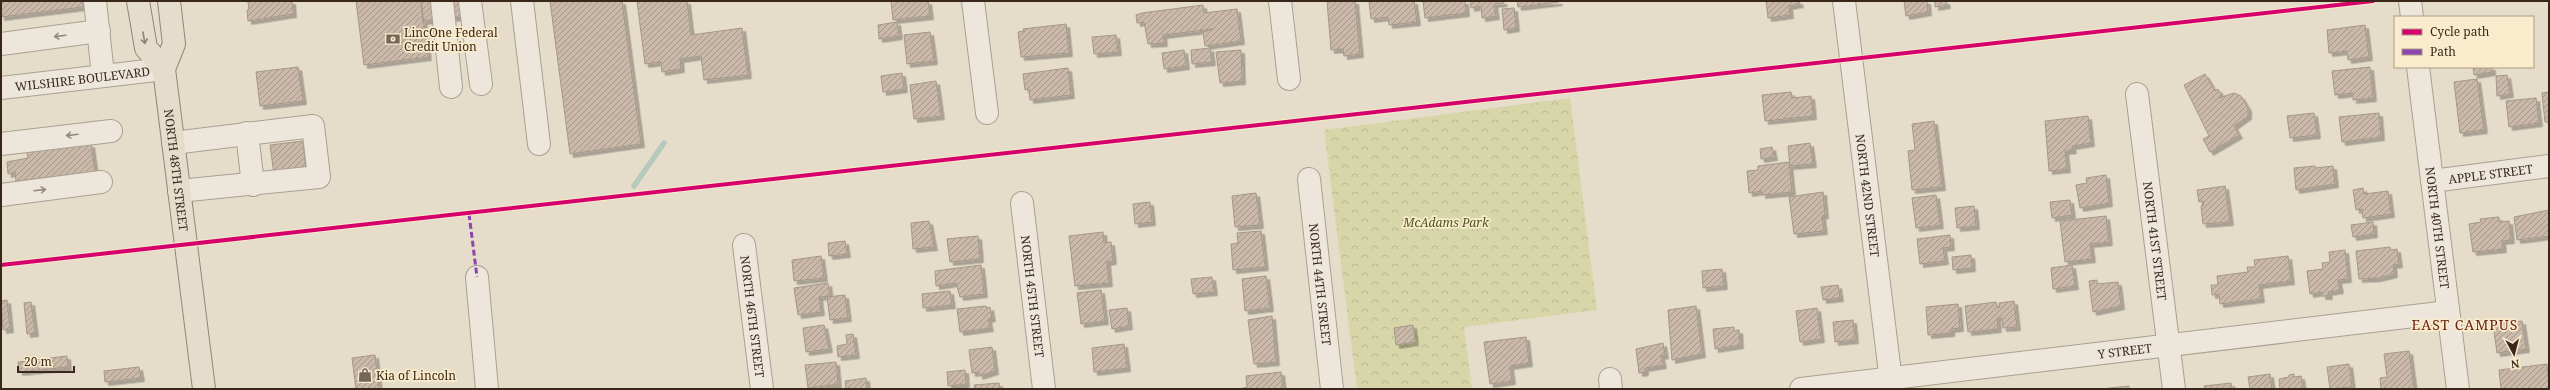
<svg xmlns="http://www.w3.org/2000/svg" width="2550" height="390" font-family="'Noto Serif',serif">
	<defs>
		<pattern id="park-crowns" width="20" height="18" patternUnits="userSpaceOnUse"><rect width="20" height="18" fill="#d7d6a9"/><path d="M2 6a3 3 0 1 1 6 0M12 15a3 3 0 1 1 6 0" fill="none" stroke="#b9b891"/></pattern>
		<pattern id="building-hatch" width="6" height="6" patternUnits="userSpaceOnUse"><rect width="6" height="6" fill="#cab9a9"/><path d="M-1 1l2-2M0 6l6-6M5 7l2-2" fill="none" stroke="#a59689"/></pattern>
		<filter id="shadow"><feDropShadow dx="3.5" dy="3.5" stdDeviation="0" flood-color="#0004"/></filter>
	</defs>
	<rect width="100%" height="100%" fill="#e5dcc9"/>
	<path fill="url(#park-crowns)" d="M1570,98L1597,310L1464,327L1472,389H1357L1324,130Z"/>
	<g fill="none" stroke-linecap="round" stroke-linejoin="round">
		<path stroke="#b5cabd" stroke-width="5.5" d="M634,186L664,143"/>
	</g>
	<path fill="url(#building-hatch)" stroke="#a59788" filter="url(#shadow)" d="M1,1H82L83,7L1,17Z
		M292,1L293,14L248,21L247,10H249L248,2L245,1Z
		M356,1H421L428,57L364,65Z
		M421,1H468L470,16L423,21Z
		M550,1H622L641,144L570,154Z
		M637,1H687L691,35L742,28L748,75L704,80L701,56L680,59L681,69L662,72L661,62L645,64Z
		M891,1H928L930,16L893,20Z
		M1327,1H1355L1360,54L1344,56L1343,49L1331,50Z
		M1369,1H1414L1417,22L1389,25L1388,17L1371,19Z
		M1423,1H1465L1466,13L1425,18Z
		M1470,1H1503L1504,3L1494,4L1496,16L1482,18L1481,6L1471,8Z
		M1517,1H1559V2L1518,7Z
		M1766,1H1799L1800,4L1789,6L1790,15L1768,18Z
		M1904,1H1927L1928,12L1906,16Z
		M1935,1H1946L1947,5L1935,7Z
		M1203,5L1204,13L1237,9L1241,41L1205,46L1203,32L1213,29L1163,35L1164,43L1148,44L1144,22L1137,23L1136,15L1142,13Z
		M1514,8L1516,28L1504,30L1502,9Z
		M897,22L899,36L879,39L878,25Z
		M1066,24L1069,53L1021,57L1018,32L1024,31L1023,29Z
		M2365,25L2369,57L2348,60L2347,51L2329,53L2327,30Z
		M930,32L934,61L907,64L904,35Z
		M1116,35L1118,52L1094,54L1092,37Z
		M1210,48L1212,62L1192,64L1191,50Z
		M1184,50L1186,66L1164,69L1162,53Z
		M1241,50L1242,81L1220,83L1216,52Z
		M298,67L303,101L260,106L256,72Z
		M2370,67L2373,98L2353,100V93L2335,95L2332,71Z
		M2473,67H2492V72L2474,75Z
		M1068,68L1071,95L1030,100L1029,89L1025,90L1023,74Z
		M902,73L904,89L883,92L881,76Z
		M2205,74L2215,91L2218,89L2222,96L2219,98L2234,93L2241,96L2248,108V116L2234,126L2239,135L2210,152L2203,139L2209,136L2184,85Z
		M2507,75L2510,94L2497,96L2496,76Z
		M2477,79L2484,130L2460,133L2454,82Z
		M936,81L941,116L914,119L910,85Z
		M1791,92L1792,98L1811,96L1813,116L1765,121L1762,95Z
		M2549,92V122H2545L2542,93Z
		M2536,98L2539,123L2509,127L2506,101Z
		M2314,113L2317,135L2290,138L2287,116Z
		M2379,113L2381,137L2342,142L2339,117Z
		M2088,116L2091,143L2072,146L2073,150L2065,151L2067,169L2049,171L2045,121Z
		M1934,121L1942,187L1912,190L1908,151L1915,150L1912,124Z
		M303,141L306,171L274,175L270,145Z
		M1810,143L1813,164L1790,166L1788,146Z
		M91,144L95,172L16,181L15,172L8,174L7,162L28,158L27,151Z
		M1772,147L1774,157L1761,159L1760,149Z
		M1789,162L1792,192L1762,195V191L1749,193L1747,171L1758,170V166Z
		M2315,166V168L2333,166L2335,184L2296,190L2294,168Z
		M2106,175L2109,203L2080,208L2076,185L2087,183L2086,178Z
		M2225,186L2230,222L2203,224L2201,206L2204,205L2203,201L2199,202L2197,190Z
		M2363,188L2364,194L2388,191L2391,214L2363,218L2362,209L2356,210L2353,190Z
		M1823,192L1825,215L1822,216L1824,231L1794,234L1789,197Z
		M1256,193L1260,225L1235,227L1232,196Z
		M1936,195L1940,225L1916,228L1912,198Z
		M2070,200L2072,215L2052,218L2050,202Z
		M1150,202L1152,222L1135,224L1133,204Z
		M1974,206L1976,226L1957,228L1955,208Z
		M2549,210V236L2517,240L2514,217Z
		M2106,216L2109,242L2090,244L2092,259L2065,262L2060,221Z
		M2499,217V222L2509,221L2511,240L2502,241L2503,249L2473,252L2469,224L2481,222L2480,219Z
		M929,221L934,247L913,249L911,223Z
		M2373,222L2374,234L2353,237L2351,225Z
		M1261,231L1265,267L1233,270L1231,244L1238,243L1237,233Z
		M1103,232L1104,243L1111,242L1113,261L1107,262L1109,283L1075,286L1069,236Z
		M1950,235L1951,247L1943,248L1945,261L1920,264L1917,239Z
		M978,236L980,259L950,262L947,239Z
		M845,241L847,254L829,256L828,243Z
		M2390,247L2391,250L2397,249L2399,264L2393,265L2394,274L2378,278L2359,279L2356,251Z
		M2345,250L2348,279L2338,280L2340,290L2328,292L2329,296H2322V292L2310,294L2307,271L2323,269L2322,263L2330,262L2329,252Z
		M1971,255L1972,268L1953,270L1952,257Z
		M821,256L824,278L794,281L792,260Z
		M2288,256L2291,281L2259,285L2261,299L2220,304L2219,294L2212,295L2211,285H2218L2217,276L2248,272L2247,267H2255L2254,260Z
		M981,265L984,294L960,297L956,283L936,286L935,271Z
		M2072,265L2075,286L2053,289L2051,268Z
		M1722,269L1724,286L1703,288L1702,271Z
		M1266,276L1270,308L1245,311L1242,279Z
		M1212,277L1214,292L1193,294L1191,279Z
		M2097,280V284L2118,282L2121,306L2093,312L2089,281Z
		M828,283L830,296L819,297L821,312L798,315L794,288Z
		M1838,285L1840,298L1823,300L1821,287Z
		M1101,290L1105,321L1081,324L1077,293Z
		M950,291L952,305L923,308L922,294Z
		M845,295L848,318L830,320L827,297Z
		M7,300L10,329L3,330L1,301Z
		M2014,301L2017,327L2003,328L2002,318H1997L1998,329L1968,332L1965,306L1996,302L1997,308L2000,307L1999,303Z
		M31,302L35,333L27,334L24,303Z
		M1958,304L1960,328L1951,329V333L1928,335L1926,307Z
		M986,306L987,308L990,307L992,318L988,319L990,328L960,332L957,309Z
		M1696,306L1702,354L1672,360L1668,310Z
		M1127,308L1129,326L1112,329L1109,310Z
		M1817,308L1821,339L1800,342L1796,311Z
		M1272,316L1276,362L1254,364L1248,320Z
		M1853,320L1855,340L1835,342L1833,322Z
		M2522,321L2526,349L2497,353L2493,324Z
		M824,325L829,349L806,352L803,328Z
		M1413,325L1415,342L1396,345L1394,328Z
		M1734,327V331L1739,330L1740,345L1715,349L1713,329Z
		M853,334L856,355L838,357L837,346L847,344L846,335Z
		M1526,337L1529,363L1510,366L1512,381L1490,384L1484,342Z
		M1663,343L1665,355L1661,356L1663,365L1645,368V372L1639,373L1636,349Z
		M1124,344L1127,368L1094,372L1092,348Z
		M992,347L995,371L979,376V372L972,373L969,350Z
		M2409,351L2414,389H2381L2380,378L2387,377L2384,354Z
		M375,355L379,389H356L352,358Z
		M67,356L68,367L19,372L18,362Z
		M836,362L838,384L808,388L805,365Z
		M2349,364L2352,387L2330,389L2327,367Z
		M2547,364L2549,389H2501L2499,370Z
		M139,367L141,378L105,382L104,371Z
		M965,370L966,384L948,386L947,372Z
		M1281,372L1283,389H1240L1247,387L1246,376Z
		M2270,374L2272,389H2250L2248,377Z
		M2294,374V377L2301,376L2303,389H2280L2279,379L2289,377V375Z
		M866,378L867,389H846L845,381Z
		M999,383L1000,389H975L974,385Z
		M2231,383L2232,389H2205L2204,386Z
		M2129,386V389H2101Z"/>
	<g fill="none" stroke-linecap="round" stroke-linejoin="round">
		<defs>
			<g id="minor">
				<path d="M95,1L103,75"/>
				<path d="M442,1L451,87"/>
				<path d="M470,1L481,84"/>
				<path d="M522,1L539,144"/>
				<path d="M973,1L987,113"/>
				<path d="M1280,1L1289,79"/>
				<path id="s1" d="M1844,1L1892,389"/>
				<path d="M2410,1L2412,17"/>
				<path d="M1,44L99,31"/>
				<path id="s2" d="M2418,67L2458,389"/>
				<path id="s3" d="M1,88L164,69"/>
				<path id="s4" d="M2137,94L2174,389"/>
				<path d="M247,133L253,185"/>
				<path d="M173,143L313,126L319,177L179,191"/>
				<path d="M1,144L111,131"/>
				<path id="s5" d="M1309,179L1332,389"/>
				<path id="s6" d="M2432,181L2549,166"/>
				<path d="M1,195L101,182"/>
				<path id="s7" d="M1022,203L1044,389"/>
				<path id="s8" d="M744,245L762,389"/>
				<path d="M477,277L487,389"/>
				<path d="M1610,379L1611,389"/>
				<path id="s9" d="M1801,389L2448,312"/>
			</g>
			<g id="major">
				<path d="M138,1L146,48L164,69"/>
				<path id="s10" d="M169,1L174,44L164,69L204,389"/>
			</g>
		</defs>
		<use href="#minor" stroke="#aaa092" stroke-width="24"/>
		<use href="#major" stroke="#8f8679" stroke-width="24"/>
		<use href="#minor" stroke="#ede7db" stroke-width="22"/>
		<use href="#major" stroke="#e5ddcc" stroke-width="22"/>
		<path stroke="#8e44ad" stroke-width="3" stroke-dasharray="6 3" stroke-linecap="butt" d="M469,214L477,277"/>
		<defs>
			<path id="cycleway" d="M1,265L2373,1"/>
		</defs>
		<use href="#cycleway" stroke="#f9ebcc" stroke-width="6"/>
		<use href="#cycleway" stroke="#d6006c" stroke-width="4"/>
	</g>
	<defs><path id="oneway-shaft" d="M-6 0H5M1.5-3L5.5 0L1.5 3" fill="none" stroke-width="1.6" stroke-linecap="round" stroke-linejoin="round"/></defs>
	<g stroke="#93887a">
		<use href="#oneway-shaft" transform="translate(60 36) rotate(173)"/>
		<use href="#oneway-shaft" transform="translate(72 135) rotate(173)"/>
		<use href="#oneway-shaft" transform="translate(40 190) rotate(-7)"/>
	</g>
	<use stroke="#8f8273" href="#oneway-shaft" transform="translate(144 38) rotate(80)"/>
	<defs>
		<symbol id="bank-bare" viewBox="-9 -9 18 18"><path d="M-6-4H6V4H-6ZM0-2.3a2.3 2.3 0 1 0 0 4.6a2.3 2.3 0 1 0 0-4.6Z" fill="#756757" stroke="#f9ebcc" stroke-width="2.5" paint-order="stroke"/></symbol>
		<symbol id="shop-bare" viewBox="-9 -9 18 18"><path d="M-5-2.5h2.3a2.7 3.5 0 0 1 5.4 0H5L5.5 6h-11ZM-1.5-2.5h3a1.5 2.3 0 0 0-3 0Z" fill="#756757" stroke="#f9ebcc" stroke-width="2.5" paint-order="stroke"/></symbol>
	</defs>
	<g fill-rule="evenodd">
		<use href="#bank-bare" x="383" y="29" width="20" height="20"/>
		<use href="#shop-bare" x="355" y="365" width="20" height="20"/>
	</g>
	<g text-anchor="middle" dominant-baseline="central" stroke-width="3.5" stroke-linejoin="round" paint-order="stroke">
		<g font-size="12" fill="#39281a" stroke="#f9ebcc" text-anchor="start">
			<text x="404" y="32">LincOne Federal<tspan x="404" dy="14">Credit Union</tspan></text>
			<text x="376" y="375">Kia of Lincoln</text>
		</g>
		<g font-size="12" fill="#39281a" stroke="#f9ebcc">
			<text stroke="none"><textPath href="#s3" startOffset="82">WILSHIRE BOULEVARD</textPath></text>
			<text stroke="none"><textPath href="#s10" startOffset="172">NORTH 48TH STREET</textPath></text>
			<text stroke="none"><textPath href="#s6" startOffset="59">APPLE STREET</textPath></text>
			<text stroke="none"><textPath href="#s1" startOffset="196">NORTH 42ND STREET</textPath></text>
			<text stroke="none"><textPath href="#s2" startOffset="162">NORTH 40TH STREET</textPath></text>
			<text stroke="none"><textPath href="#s4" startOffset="148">NORTH 41ST STREET</textPath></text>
			<text stroke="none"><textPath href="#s5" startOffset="106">NORTH 44TH STREET</textPath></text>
			<text stroke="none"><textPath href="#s7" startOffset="94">NORTH 45TH STREET</textPath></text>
			<text stroke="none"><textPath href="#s8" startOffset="72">NORTH 46TH STREET</textPath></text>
			<text stroke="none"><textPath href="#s9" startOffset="326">Y STREET</textPath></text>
		</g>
		<g font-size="12" font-style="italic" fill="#4b581e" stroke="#f9ebcc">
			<text x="1446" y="222">McAdams Park</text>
		</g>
		<g font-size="14" letter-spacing="1" fill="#6a2415" stroke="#f9ebcc">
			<text x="2465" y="324">EAST CAMPUS</text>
		</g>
	</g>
	<rect width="2550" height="390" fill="none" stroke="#39281a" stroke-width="4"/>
	<rect x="2394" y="16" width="140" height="52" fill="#f9ebcc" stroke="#ac9d85"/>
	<rect x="2402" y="29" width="20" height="6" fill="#d6006c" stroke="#ac9d85"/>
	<text x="2430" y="36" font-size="12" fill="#39281a">Cycle path</text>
	<rect x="2402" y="49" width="20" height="6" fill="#8e44ad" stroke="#ac9d85"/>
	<text x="2430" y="56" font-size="12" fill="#39281a">Path</text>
	<g transform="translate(2514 354) rotate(173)" stroke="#f9ebcc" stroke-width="3" paint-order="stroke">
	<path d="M0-3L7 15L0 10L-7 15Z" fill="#39281a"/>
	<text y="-6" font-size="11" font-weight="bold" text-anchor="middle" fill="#39281a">N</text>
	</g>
	<path d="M18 366v6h56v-6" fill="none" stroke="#39281a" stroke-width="2"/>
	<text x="24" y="366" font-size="12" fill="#39281a" stroke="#f9ebcc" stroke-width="3" paint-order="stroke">20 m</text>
</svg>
